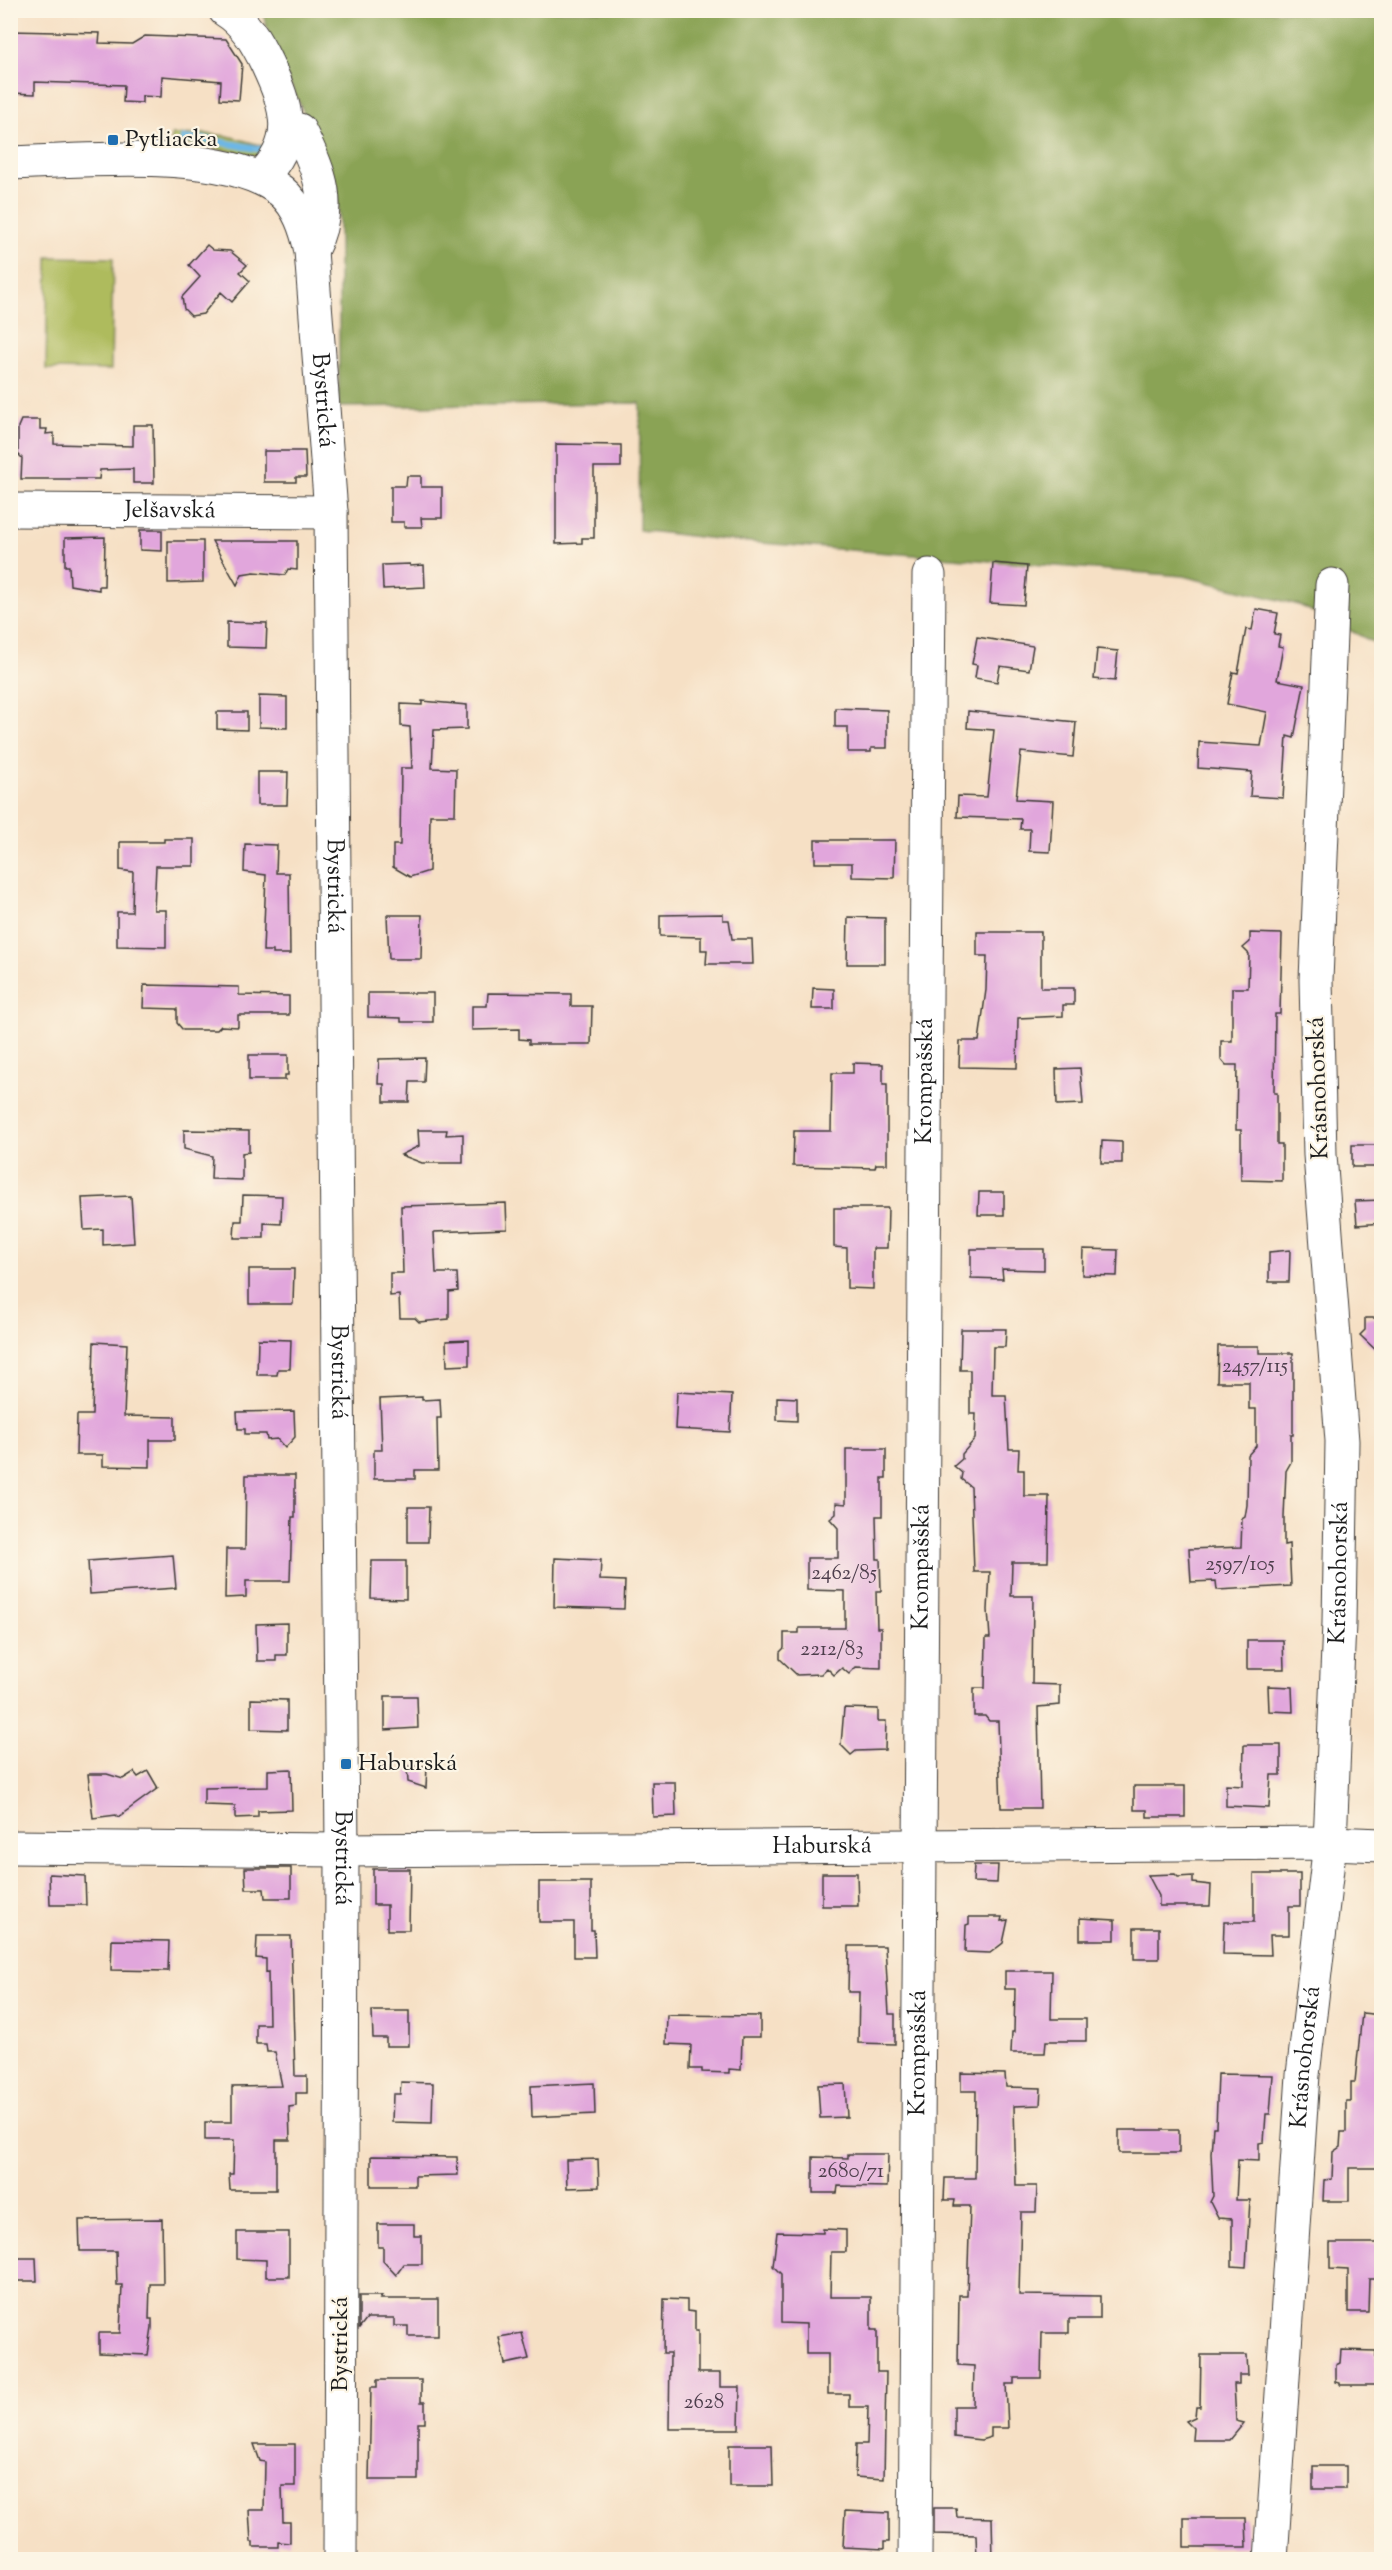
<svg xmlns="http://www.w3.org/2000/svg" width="1392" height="2570" font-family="'Sorts Mill Goudy',serif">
	<rect width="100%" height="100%" fill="#fcf5e5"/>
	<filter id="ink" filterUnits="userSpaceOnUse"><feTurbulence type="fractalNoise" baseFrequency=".0167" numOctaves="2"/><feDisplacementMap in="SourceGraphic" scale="12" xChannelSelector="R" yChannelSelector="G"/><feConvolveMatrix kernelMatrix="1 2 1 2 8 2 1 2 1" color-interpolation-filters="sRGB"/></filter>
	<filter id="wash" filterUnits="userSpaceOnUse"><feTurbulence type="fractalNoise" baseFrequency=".008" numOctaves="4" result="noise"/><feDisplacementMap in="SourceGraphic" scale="24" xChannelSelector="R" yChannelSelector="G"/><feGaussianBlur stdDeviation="1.35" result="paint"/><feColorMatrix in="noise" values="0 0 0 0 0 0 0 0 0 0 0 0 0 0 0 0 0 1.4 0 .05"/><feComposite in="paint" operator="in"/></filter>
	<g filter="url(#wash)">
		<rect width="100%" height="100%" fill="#f6e0c5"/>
		<path fill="#aebb5d" stroke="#656c3c" stroke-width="1.5" d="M206,134L228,136L270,148L256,156L171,141L172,135Z
			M48,257L113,258L111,370L46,369Z"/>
		<path fill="#8aa354" stroke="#536038" stroke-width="1.5" d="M262,11H1381V646L1299,605L1183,576L724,540L639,530L640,403L339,407V216L336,181L273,47Z"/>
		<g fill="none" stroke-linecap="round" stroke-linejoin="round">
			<path stroke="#6db7e6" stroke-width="7" d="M183,139L209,140L259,149"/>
		</g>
		<g id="blocks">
			<path fill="#e1a6dc" d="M10,31L100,33L99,43L132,44L145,36L226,39L242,64L239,100L220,99L221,81L162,76L161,97L142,96V103L123,102L124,85L35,82V94L10,93Z
				M207,245L213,250L230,251L247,265L240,272L250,281L232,302L221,292L203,314L191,316L184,309L182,297L200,277L189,265Z
				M21,420H40V429H47L46,434L54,433V444L133,446V425H153L154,483H133V469L100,470L99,479H21L22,458L18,454V427Z
				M556,444L621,445V467H594V538H582V543L556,544Z
				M264,451H305L306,477H296V482H264Z
				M407,476H421V487H442V518H421L422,527H404V522H391V486H406Z
				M140,530H162V551L140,550Z
				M105,537L104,586H99V590L70,585L69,566H65V538Z
				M168,541H203V582L168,583Z
				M212,541H297V570L288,569L285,575L254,572L242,574L237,585Z
				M993,563L1027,566L1024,605L990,603Z
				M410,564V566L424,565L425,587L383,589L382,565Z
				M1256,609L1278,613L1274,634L1280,635L1278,646L1283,647L1277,680L1304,685L1294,738L1287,736L1283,798L1250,796L1252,772L1198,768L1199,742L1261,746L1267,712L1227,704L1233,672L1238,673L1246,629L1252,630Z
				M227,622L267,623L266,648L227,647Z
				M977,637L1033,646L1029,670L1000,666L997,682L975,678L977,665L972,664Z
				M1097,649L1118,651L1115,681L1094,679Z
				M259,696L287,697V728L259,727Z
				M422,701L467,705V729L434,730L432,768L456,769L455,815H430L429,871L410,877L393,867V845H400L401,768H412L410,727L401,726V704L422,705Z
				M835,708L887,710V748H871V752H848V727H835Z
				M968,711L1076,722L1073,757L1021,752L1016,799L1053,801L1050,852L1029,851L1030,829H1020L1021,819L957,817L958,796L987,797L994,730L967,728Z
				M217,712H247V730L217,729Z
				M257,772H288L287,805H257Z
				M164,839H194V866H156L154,910H166V947L117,946V912H132L133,872L120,870V842H164Z
				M815,840H895L894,878L852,877V863H815Z
				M245,844L277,845L276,873H289L290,954H273V951H263L266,875L244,872Z
				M723,914V920H729L732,939H752L753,964H706L707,950H701V937L660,936V915Z
				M387,915H422L421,959H389Z
				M848,917L885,918V964H847Z
				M977,932H1041V988H1074V1005H1063V1016L1018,1018L1017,1068L959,1067L960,1041H979L986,990L987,956H977Z
				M1250,933L1282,934L1280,1014H1275L1274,1093H1277V1144H1282V1181L1241,1180V1130H1236L1237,1065H1226L1221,1059V1041H1232V988H1248L1249,954L1243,948L1250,942Z
				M144,985L239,987V995L289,996V1015H238V1027L221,1026L217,1030H183L177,1023V1009L143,1008Z
				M813,988L834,989V1009H812Z
				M368,993H433V1022H401V1018L368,1017Z
				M488,993L571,994V1006H592L591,1044H529V1040L519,1039V1029L472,1030V1006H487Z
				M249,1055H288V1075H285V1080H249Z
				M425,1058L424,1082H410L409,1102H384V1084H378L379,1059Z
				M853,1063L883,1064V1084H887V1164H876L875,1168L793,1166L794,1131H831L832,1073H853Z
				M1080,1068L1083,1104L1057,1105L1056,1069Z
				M184,1130L249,1131V1152L242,1153V1180L211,1179L212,1156L184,1149Z
				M418,1130H447L446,1135L463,1134V1163H422L401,1155L419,1146Z
				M1102,1141L1122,1142V1163H1101Z
				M1352,1145H1382V1167H1352Z
				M979,1192H1004V1215H978Z
				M243,1195L282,1196L281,1224L264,1223V1238H234L235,1221H242Z
				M131,1196L134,1243L103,1245V1229L84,1230L82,1198Z
				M1382,1200V1223L1357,1225L1355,1201Z
				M506,1203L507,1229L434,1232L436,1273H457L458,1291L449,1292V1319L419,1322L415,1318H400L399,1295L390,1296V1273H403L401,1206Z
				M834,1208H888L887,1248H873V1289L847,1288V1248L834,1247Z
				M971,1249H1044V1270L1002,1269L1003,1279L971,1278Z
				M1083,1249L1118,1250L1117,1276L1082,1275Z
				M1290,1250L1289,1282H1269V1252Z
				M249,1269H294L293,1304H249Z
				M1365,1318H1382V1356L1360,1335L1365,1330Z
				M961,1329H1006L1005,1347H993L992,1395H1006L1009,1449H1019L1018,1470H1024V1496H1049L1048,1562H1012L1011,1596H1033L1032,1684L1060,1685V1705L1038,1707L1040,1808H1001L998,1721H989L985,1716H974V1688H985L986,1638H990L988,1610L990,1572H974L971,1487L961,1479L962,1473L954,1466L962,1459V1454L975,1439L976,1414H970V1370H960Z
				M258,1339L291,1340L290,1369H278L277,1375H257Z
				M469,1340V1365L447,1366L446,1341Z
				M94,1342L127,1344L124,1416L175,1417V1440H150V1467L103,1466V1455H76L77,1415H92Z
				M1218,1346H1259V1353H1293V1435H1291V1462L1286,1471L1284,1517V1545L1289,1544L1291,1586L1217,1590L1216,1581L1191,1582L1189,1549L1241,1547L1242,1519L1245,1517L1247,1505L1248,1455L1256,1446V1409H1249V1382H1217Z
				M677,1392L732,1395L730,1432L675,1429Z
				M422,1397V1400L440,1399L441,1418H437L438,1470H415V1479H374V1450H382L380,1399Z
				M777,1397L797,1398V1421L777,1420Z
				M294,1411L295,1437L285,1448L277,1439L267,1440L266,1434H245V1429H238L237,1412Z
				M846,1449H886V1478H882V1516H876L877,1559H880L881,1591H876L877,1628H881V1668L856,1667L849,1674L842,1668L834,1675L827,1668L821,1674L797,1675L780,1659V1652L784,1648V1633H799V1628H845V1591L807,1590V1558H838V1528L830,1519L836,1514V1503L846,1504Z
				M246,1475H295V1517H292L290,1581H246V1597L225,1598L226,1549H245Z
				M408,1507H429L428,1542H408Z
				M173,1555L176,1588L90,1594L88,1561Z
				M555,1558L601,1560L600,1580L625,1581L624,1609L554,1607Z
				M372,1561H406V1599L371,1598Z
				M287,1623V1655H276V1661H257L256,1624Z
				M1247,1640H1283L1284,1669H1247Z
				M1268,1686L1292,1687L1293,1712L1269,1711Z
				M385,1696H417L418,1728L385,1730Z
				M251,1699L287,1700V1730L251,1729Z
				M844,1708L878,1709V1721H886L885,1750L856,1751L851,1755L841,1745Z
				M1244,1745H1281V1775H1271L1269,1808L1226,1806V1785L1243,1786Z
				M407,1766H427L426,1788L408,1782Z
				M291,1769L292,1810L258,1811V1817L235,1818V1806L204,1805V1788L268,1787V1770Z
				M148,1771L158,1788L118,1817L116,1815L93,1818L88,1774H107L123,1779L134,1772L138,1777Z
				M652,1782H675L676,1816L653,1817Z
				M1134,1786H1185V1817H1147V1810H1134Z
				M974,1865H998L997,1883L973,1882Z
				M245,1868H291V1898H265L264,1889H246Z
				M373,1869H410L409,1930H387V1905H373Z
				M822,1873H857L858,1906H822Z
				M49,1874L85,1876L86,1905H50Z
				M1175,1874L1178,1877L1193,1876V1883L1211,1885L1210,1906H1159V1896L1148,1875Z
				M1254,1874H1300V1906H1289V1935H1270L1271,1955L1223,1954L1224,1922H1254Z
				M539,1882H591V1930H594L595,1957H574V1922H539Z
				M969,1917H1002L1001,1921L1008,1920L1003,1943L990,1953L965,1952L966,1925L969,1924Z
				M1080,1918L1115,1920V1940H1080Z
				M1134,1928H1159V1959H1134Z
				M257,1936H291L295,2076H307V2093H296V2106L289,2107L290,2140H276V2190H230L229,2174H233L234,2140H205V2122H232V2087L282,2086L275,2052H267L266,2044H256V2024H269L268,1972L266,1973V1959L256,1958Z
				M112,1940L169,1941L168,1971L111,1970Z
				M849,1946H885L889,2014H895V2044L858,2043L859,1992H848Z
				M1005,1971H1052L1051,2019H1086V2041H1046L1045,2053H1011L1012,2032H1014L1015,1989H1005Z
				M372,2011H409V2046H386V2038H373Z
				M1362,2013L1382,2015V2168H1349V2201H1323L1324,2180L1332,2179L1333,2152L1340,2147L1341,2132H1346V2101H1351V2082H1355Z
				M667,2015L760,2016V2037H742L741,2070L729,2069V2073L702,2072V2069H690L691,2045L666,2044Z
				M961,2073L1005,2074L1006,2087L1041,2088L1040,2105L1014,2106L1016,2186H1037L1036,2212H1021L1019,2295L1100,2296V2319H1069V2333H1042L1041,2378H1014V2384H1006L1008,2428H991V2437L981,2440L954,2437V2406H973L974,2366L958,2365L959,2295H967L970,2206H954L955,2200H944L945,2178H975L976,2091H961Z
				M1218,2074L1273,2075L1270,2114H1266L1264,2142L1259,2143V2161L1238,2160L1236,2200H1250L1246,2267L1232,2266V2219L1218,2218L1210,2202L1213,2196L1211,2153L1213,2127H1216Z
				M401,2082L433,2083L432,2123L392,2122L393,2094H400Z
				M594,2083L595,2114L532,2117L531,2086Z
				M845,2084L847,2117L820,2118L818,2085Z
				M1119,2130H1179V2153H1119Z
				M848,2154H888L887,2187L838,2186L837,2193H813V2157L848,2158Z
				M371,2156L457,2157L458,2175L415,2176V2186H371Z
				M598,2159L599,2187L567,2188L566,2160Z
				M162,2219L163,2284H150L149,2319H152V2328L148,2355L99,2353V2333H120L122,2285H117L116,2251H80L79,2220Z
				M378,2224H414V2236H422V2264H404L396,2275L383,2261V2247H378Z
				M823,2229L846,2230V2252H831L830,2297H871V2330H877V2372H886L884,2479L855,2477L856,2444H867L868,2407H849V2394H828V2354H806V2324L781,2323V2274L773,2266L777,2232L823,2233Z
				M237,2232H289V2277H266V2260L237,2259Z
				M1330,2243H1382V2279H1369L1368,2312H1348V2270L1330,2269Z
				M10,2258H36L37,2281H10Z
				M359,2296H382L380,2299H438V2336H408V2326H394V2318H367L359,2328Z
				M664,2299L687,2300V2311L695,2312V2331H698V2373H720V2387H740L739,2429H669L670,2353H663Z
				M522,2333L529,2359L505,2364L499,2337Z
				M1341,2350L1376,2351L1375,2385H1340V2383L1336,2382V2365L1340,2363Z
				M1201,2355H1247L1248,2375H1239V2384H1234L1236,2421L1244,2423L1230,2440H1192L1193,2428L1186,2421L1195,2417L1196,2407H1200Z
				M377,2380H421V2402H425V2423H418V2480H369L371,2387H377Z
				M254,2444H295V2486H282L283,2522H290V2543L278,2542V2547H253V2542H251L249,2510H264L265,2462L260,2461Z
				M729,2445H772L773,2486H729Z
				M1313,2466H1346V2489H1313Z
				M934,2508H956L957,2517L992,2518L993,2559H977L976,2535L934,2534Z
				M845,2511L889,2513V2542H884V2549L843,2547Z
				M1184,2518H1246L1247,2547H1184Z"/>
		</g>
	</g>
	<g filter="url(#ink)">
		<use href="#blocks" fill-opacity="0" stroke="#3d3935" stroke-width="1.5"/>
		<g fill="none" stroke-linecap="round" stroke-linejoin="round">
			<defs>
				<g id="minor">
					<path d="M225,10C245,22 257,43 267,64C287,107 299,141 260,178"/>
					<path d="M299,130C321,172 334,207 311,251"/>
					<path id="s1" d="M10,163C81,161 225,146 281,191C299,206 306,229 311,251L331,512L342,1850L340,2560"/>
					<path id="s2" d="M10,510L331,512"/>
					<path id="s3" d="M10,1847L342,1850L1330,1843L1382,1845"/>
					<path id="s4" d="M915,2560L929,575"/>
					<path id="s5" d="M1271,2560L1303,2075L1330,1843L1339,1623L1342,1441L1320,1155L1316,980L1332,585"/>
				</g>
			</defs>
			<use href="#minor" stroke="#3d3935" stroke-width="35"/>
			<use href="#minor" stroke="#fff" stroke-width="33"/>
		</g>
	</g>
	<g fill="#1f6fb2" stroke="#fcf5e5" stroke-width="2">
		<rect x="107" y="134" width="12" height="12" rx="3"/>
		<rect x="340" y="1758" width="12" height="12" rx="3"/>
	</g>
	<g text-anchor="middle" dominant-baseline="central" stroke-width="4.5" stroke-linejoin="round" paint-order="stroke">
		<g font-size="21" fill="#4d3e4c">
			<text x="1255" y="1367">2457/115</text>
			<text x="1240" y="1565">2597/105</text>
			<text x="844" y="1574">2462/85</text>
			<text x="832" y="1650">2212/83</text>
			<text x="851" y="2172">2680/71</text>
			<text x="704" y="2403">2628</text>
		</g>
		<g font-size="24" fill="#1c1c1c" stroke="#fcf5e5" text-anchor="start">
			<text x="125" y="140">Pytliacka</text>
			<text x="358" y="1764">Haburská</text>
		</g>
		<g font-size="24" fill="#1c1c1c" stroke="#fcf5e5">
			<text stroke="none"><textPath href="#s1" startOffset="495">Bystrická</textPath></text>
			<text stroke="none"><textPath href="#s2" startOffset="160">Jelšavská</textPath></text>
			<text stroke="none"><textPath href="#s1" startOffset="981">Bystrická</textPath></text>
			<text stroke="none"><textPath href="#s4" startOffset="1479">Krompašská</textPath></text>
			<text transform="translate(1319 1088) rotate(-92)">Krásnohorská</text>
			<text stroke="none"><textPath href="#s1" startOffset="1467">Bystrická</textPath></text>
			<text stroke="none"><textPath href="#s4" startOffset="993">Krompašská</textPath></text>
			<text stroke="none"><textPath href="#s5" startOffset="990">Krásnohorská</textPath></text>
			<text stroke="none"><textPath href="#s3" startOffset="812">Haburská</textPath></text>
			<text stroke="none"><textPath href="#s1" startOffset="1953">Bystrická</textPath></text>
			<text stroke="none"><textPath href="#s4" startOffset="507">Krompašská</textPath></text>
			<text stroke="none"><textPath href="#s5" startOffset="504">Krásnohorská</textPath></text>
			<text transform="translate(341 2344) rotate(-90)">Bystrická</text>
		</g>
	</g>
	<rect width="1392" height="2570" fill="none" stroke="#fcf5e5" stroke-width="36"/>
</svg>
